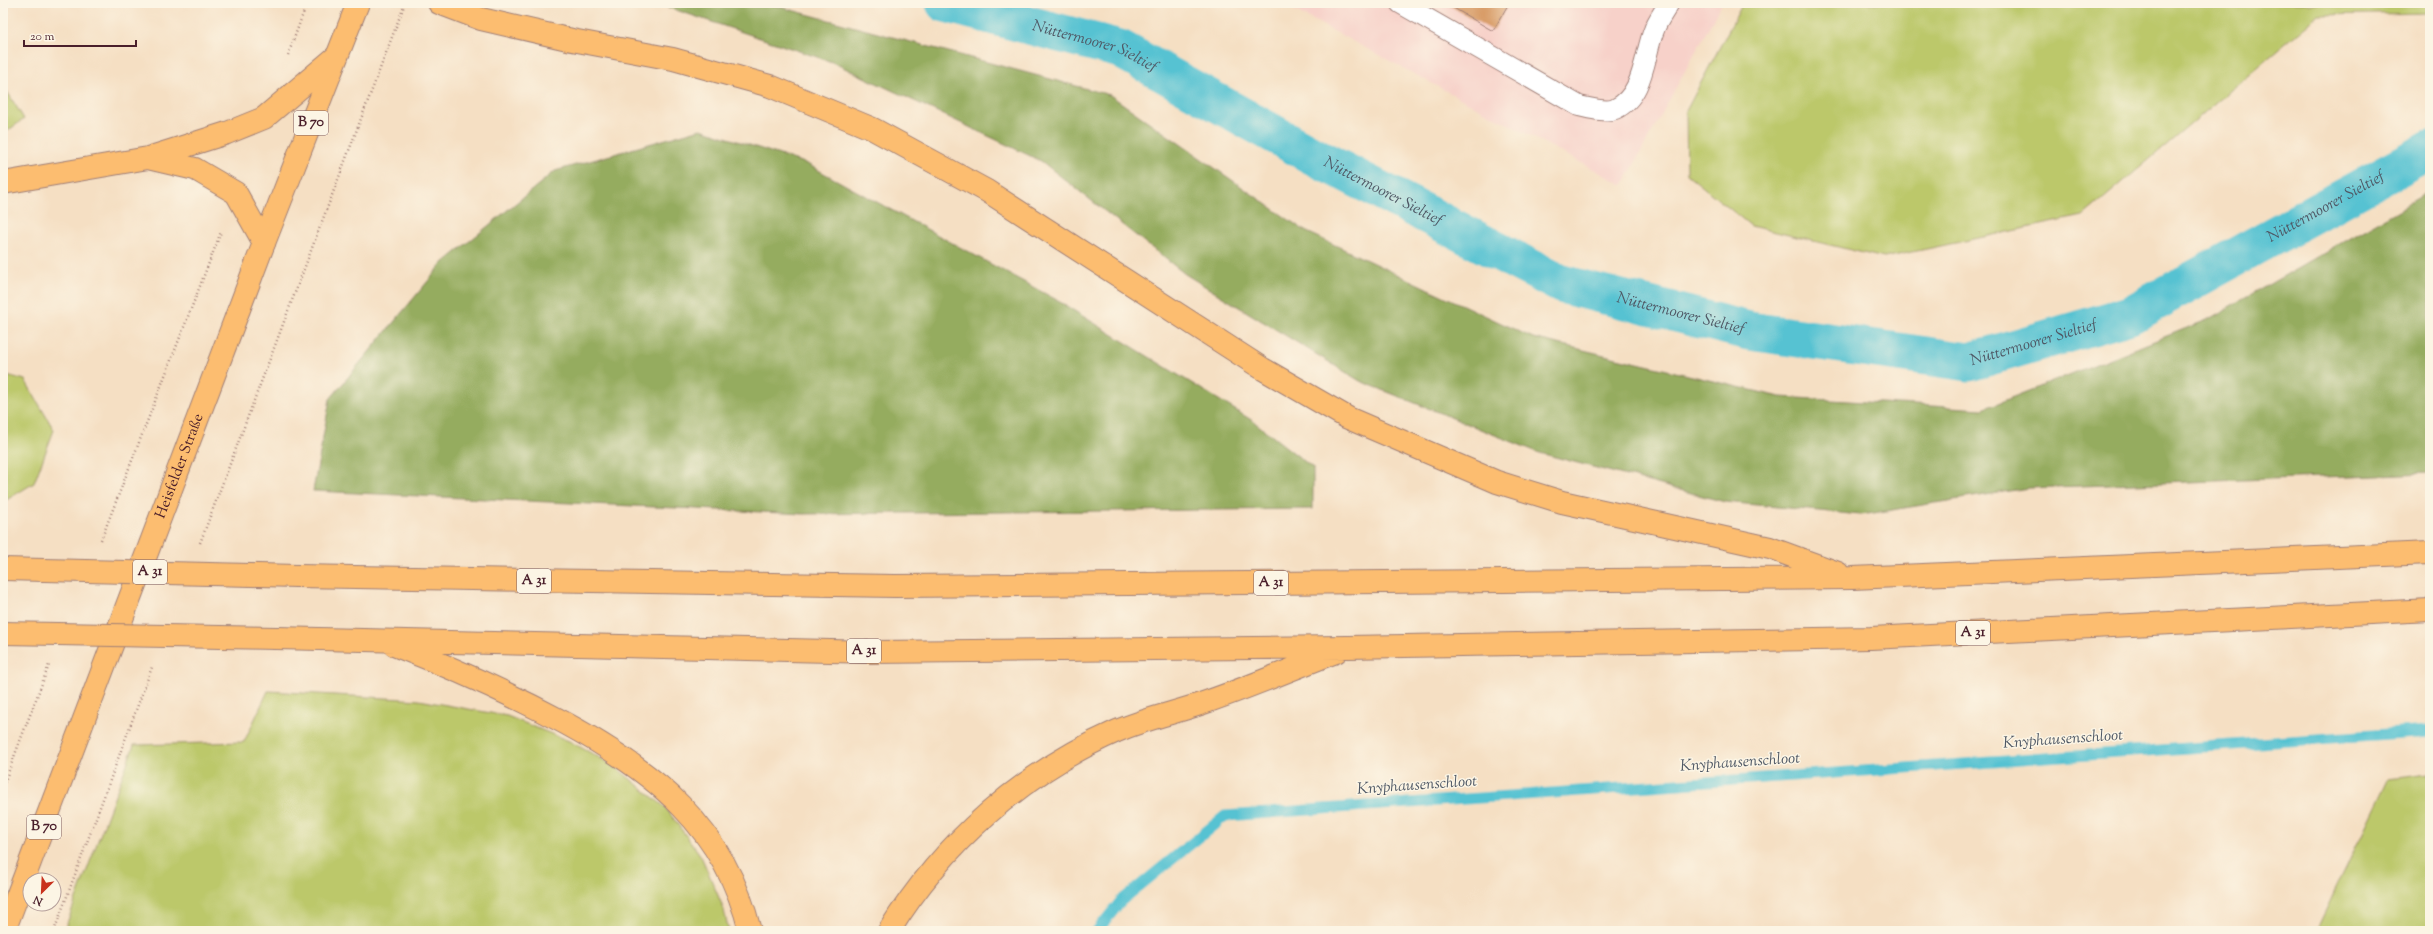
<svg xmlns="http://www.w3.org/2000/svg" width="2433" height="934" font-family="'Sorts Mill Goudy',serif">
	<rect width="100%" height="100%" fill="#fcf5e5"/>
	<filter id="ink" filterUnits="userSpaceOnUse"><feTurbulence type="fractalNoise" baseFrequency=".025" numOctaves="2"/><feDisplacementMap in="SourceGraphic" scale="8" xChannelSelector="R" yChannelSelector="G"/><feConvolveMatrix kernelMatrix="1 2 1 2 8 2 1 2 1" color-interpolation-filters="sRGB"/></filter>
	<filter id="wash" filterUnits="userSpaceOnUse"><feTurbulence type="fractalNoise" baseFrequency=".012" numOctaves="4" result="noise"/><feDisplacementMap in="SourceGraphic" scale="16" xChannelSelector="R" yChannelSelector="G"/><feGaussianBlur stdDeviation="0.9" result="paint"/><feColorMatrix in="noise" values="0 0 0 0 0 0 0 0 0 0 0 0 0 0 0 0 0 1.4 0 .05"/><feComposite in="paint" operator="in"/></filter>
	<g filter="url(#wash)">
		<rect width="100%" height="100%" fill="#f5dfc3"/>
		<path fill="#f7d1c9" d="M1281,3H1722L1623,185Z"/>
		<path fill="#bcc86a" stroke="#83744a" d="M1743,3H2430V13L2319,15L2083,216L1884,258L1751,226L1687,174L1686,111Z
			M3,85L24,119L3,134Z
			M3,374L25,380L54,430L34,483L3,502Z
			M268,691L419,700L507,716L569,741L613,765L665,807L701,856L723,907L729,931H64L134,745L244,742Z
			M2430,774V931H2316L2388,779Z"/>
		<path fill="#95ac5e" stroke="#706644" d="M655,3H765L1110,95L1305,231L1533,338L1780,397L1983,409L2207,320L2430,192V473L2028,488L1861,515L1725,502L1540,453L1360,381L1185,274L1041,161L832,62Z
			M701,129L807,164L1055,299L1253,421L1313,468V509L804,514L313,491L330,399L443,263L555,171Z"/>
		<g fill="none" stroke-linecap="round" stroke-linejoin="round">
			<path stroke="#57c2d2" stroke-width="11" d="M1097,931L1121,901L1225,816L2430,731"/>
			<path stroke="#57c2d2" stroke-width="39" id="s1" d="M945,3L1120,49L1310,154L1561,284L1749,331L1969,362L2130,315L2430,150"/>
		</g>
		<g id="blocks">
			<path fill="#d89b66" d="M1445,3H1509L1493,31Z"/>
		</g>
	</g>
	<g filter="url(#ink)">
		<use href="#blocks" fill-opacity="0" stroke="#a07f77" stroke-width="1"/>
		<g fill="none" stroke-linecap="round" stroke-linejoin="round">
			<defs>
				<path id="lane" d="M1400,3L1579,106C1589,108 1606,113 1615,109C1644,96 1644,55 1654,30C1657,21 1664,12 1669,3"/>
				<g id="primary">
					<path id="s2" d="M4,931L264,243L358,3"/>
				</g>
				<path id="highway" d="M439,3L481,19L572,40L673,59L770,86L873,129L987,191L1263,369L1348,418L1497,482L1562,502L1770,548L1838,573
					M148,158L195,169L236,193L264,243
					M3,183L148,158L227,133L264,118L337,56
					M297,576L895,586L1852,578L2430,553
					M276,638L872,652L1348,647L1871,638L2430,610
					M394,645C453,668 509,693 565,723C653,771 725,827 750,931
					M889,931C943,843 1022,773 1117,731C1147,718 1179,712 1209,701C1252,686 1294,668 1336,652"/>
			</defs>
			<use href="#lane" stroke="#a07f77" stroke-width="22"/>
			<use href="#primary" stroke="#a07f77" stroke-width="24"/>
			<use href="#highway" stroke="#a07f77" stroke-width="24"/>
			<path stroke="#a07f77" stroke-width="2.5" stroke-dasharray="1 3" stroke-linecap="butt" d="M288,55L307,3
				M101,540L221,232
				M200,543L405,3
				M3,786L49,665
				M54,931L152,667"/>
			<use href="#lane" stroke="#fff" stroke-width="20"/>
			<use href="#primary" stroke="#fcbd6f" stroke-width="22"/>
			<use href="#highway" stroke="#fcbd6f" stroke-width="22"/>
			<defs>
				<path id="highway-bridge" d="M3,569L297,576
					M3,633L276,638"/>
			</defs>
			<use href="#highway-bridge" stroke="#a07f77" stroke-width="24" stroke-linecap="butt"/>
			<use href="#highway-bridge" stroke="#fcbd6f" stroke-width="22"/>
		</g>
	</g>
	<g text-anchor="middle" dominant-baseline="central" stroke-width="3" stroke-linejoin="round" paint-order="stroke">
		<g fill="#fcf5e5" stroke="#7f5f63" stroke-width="1">
			<rect x="294" y="111" width="34" height="24" rx="3"/>
			<rect x="133" y="560" width="34" height="24" rx="3"/>
			<rect x="517" y="569" width="34" height="24" rx="3"/>
			<rect x="1254" y="571" width="34" height="24" rx="3"/>
			<rect x="1956" y="621" width="34" height="24" rx="3"/>
			<rect x="847" y="639" width="34" height="24" rx="3"/>
			<rect x="27" y="815" width="34" height="24" rx="3"/>
		</g>
		<g font-size="14" font-weight="bold" fill="#4a1f2b">
			<text x="311" y="123">B 70</text>
			<text x="150" y="572">A 31</text>
			<text x="534" y="581">A 31</text>
			<text x="1271" y="583">A 31</text>
			<text x="1973" y="633">A 31</text>
			<text x="864" y="651">A 31</text>
			<text x="44" y="827">B 70</text>
		</g>
		<g font-size="15" fill="#4a1f2b" stroke="#fcf5e5">
			<text stroke="none"><textPath href="#s2" startOffset="497">Heisfelder Straße</textPath></text>
		</g>
		<g font-size="16" font-style="italic" fill="#4f5865" stroke="#fcf5e5">
			<text stroke="none"><textPath href="#s1" startOffset="156">Nüttermoorer Sieltief</textPath></text>
			<text stroke="none"><textPath href="#s1" startOffset="480">Nüttermoorer Sieltief</textPath></text>
			<text stroke="none"><textPath href="#s1" startOffset="1488">Nüttermoorer Sieltief</textPath></text>
			<text stroke="none"><textPath href="#s1" startOffset="804">Nüttermoorer Sieltief</textPath></text>
			<text stroke="none"><textPath href="#s1" startOffset="1164">Nüttermoorer Sieltief</textPath></text>
			<text transform="translate(2063 740) rotate(-4)">Knyphausenschloot</text>
			<text transform="translate(1740 763) rotate(-4)">Knyphausenschloot</text>
			<text transform="translate(1417 786) rotate(-4)">Knyphausenschloot</text>
		</g>
	</g>
	<rect width="2433" height="934" fill="none" stroke="#fcf5e5" stroke-width="16"/>
	<g transform="translate(42 892) rotate(204)"><circle r="19" fill="#fcf5e5" stroke="#b59f9b"/>
	<path d="M0-3L7 15L0 10L-7 15Z" fill="#c8321e"/>
	<text y="-6" font-size="11" font-weight="bold" text-anchor="middle" fill="#4a1f2b">N</text>
	</g>
	<path d="M24 40v6h112v-6" fill="none" stroke="#4a1f2b" stroke-width="2"/>
	<text x="30" y="40" font-size="12" fill="#4a1f2b" stroke="#fcf5e5" stroke-width="3" paint-order="stroke">20 m</text>
</svg>
